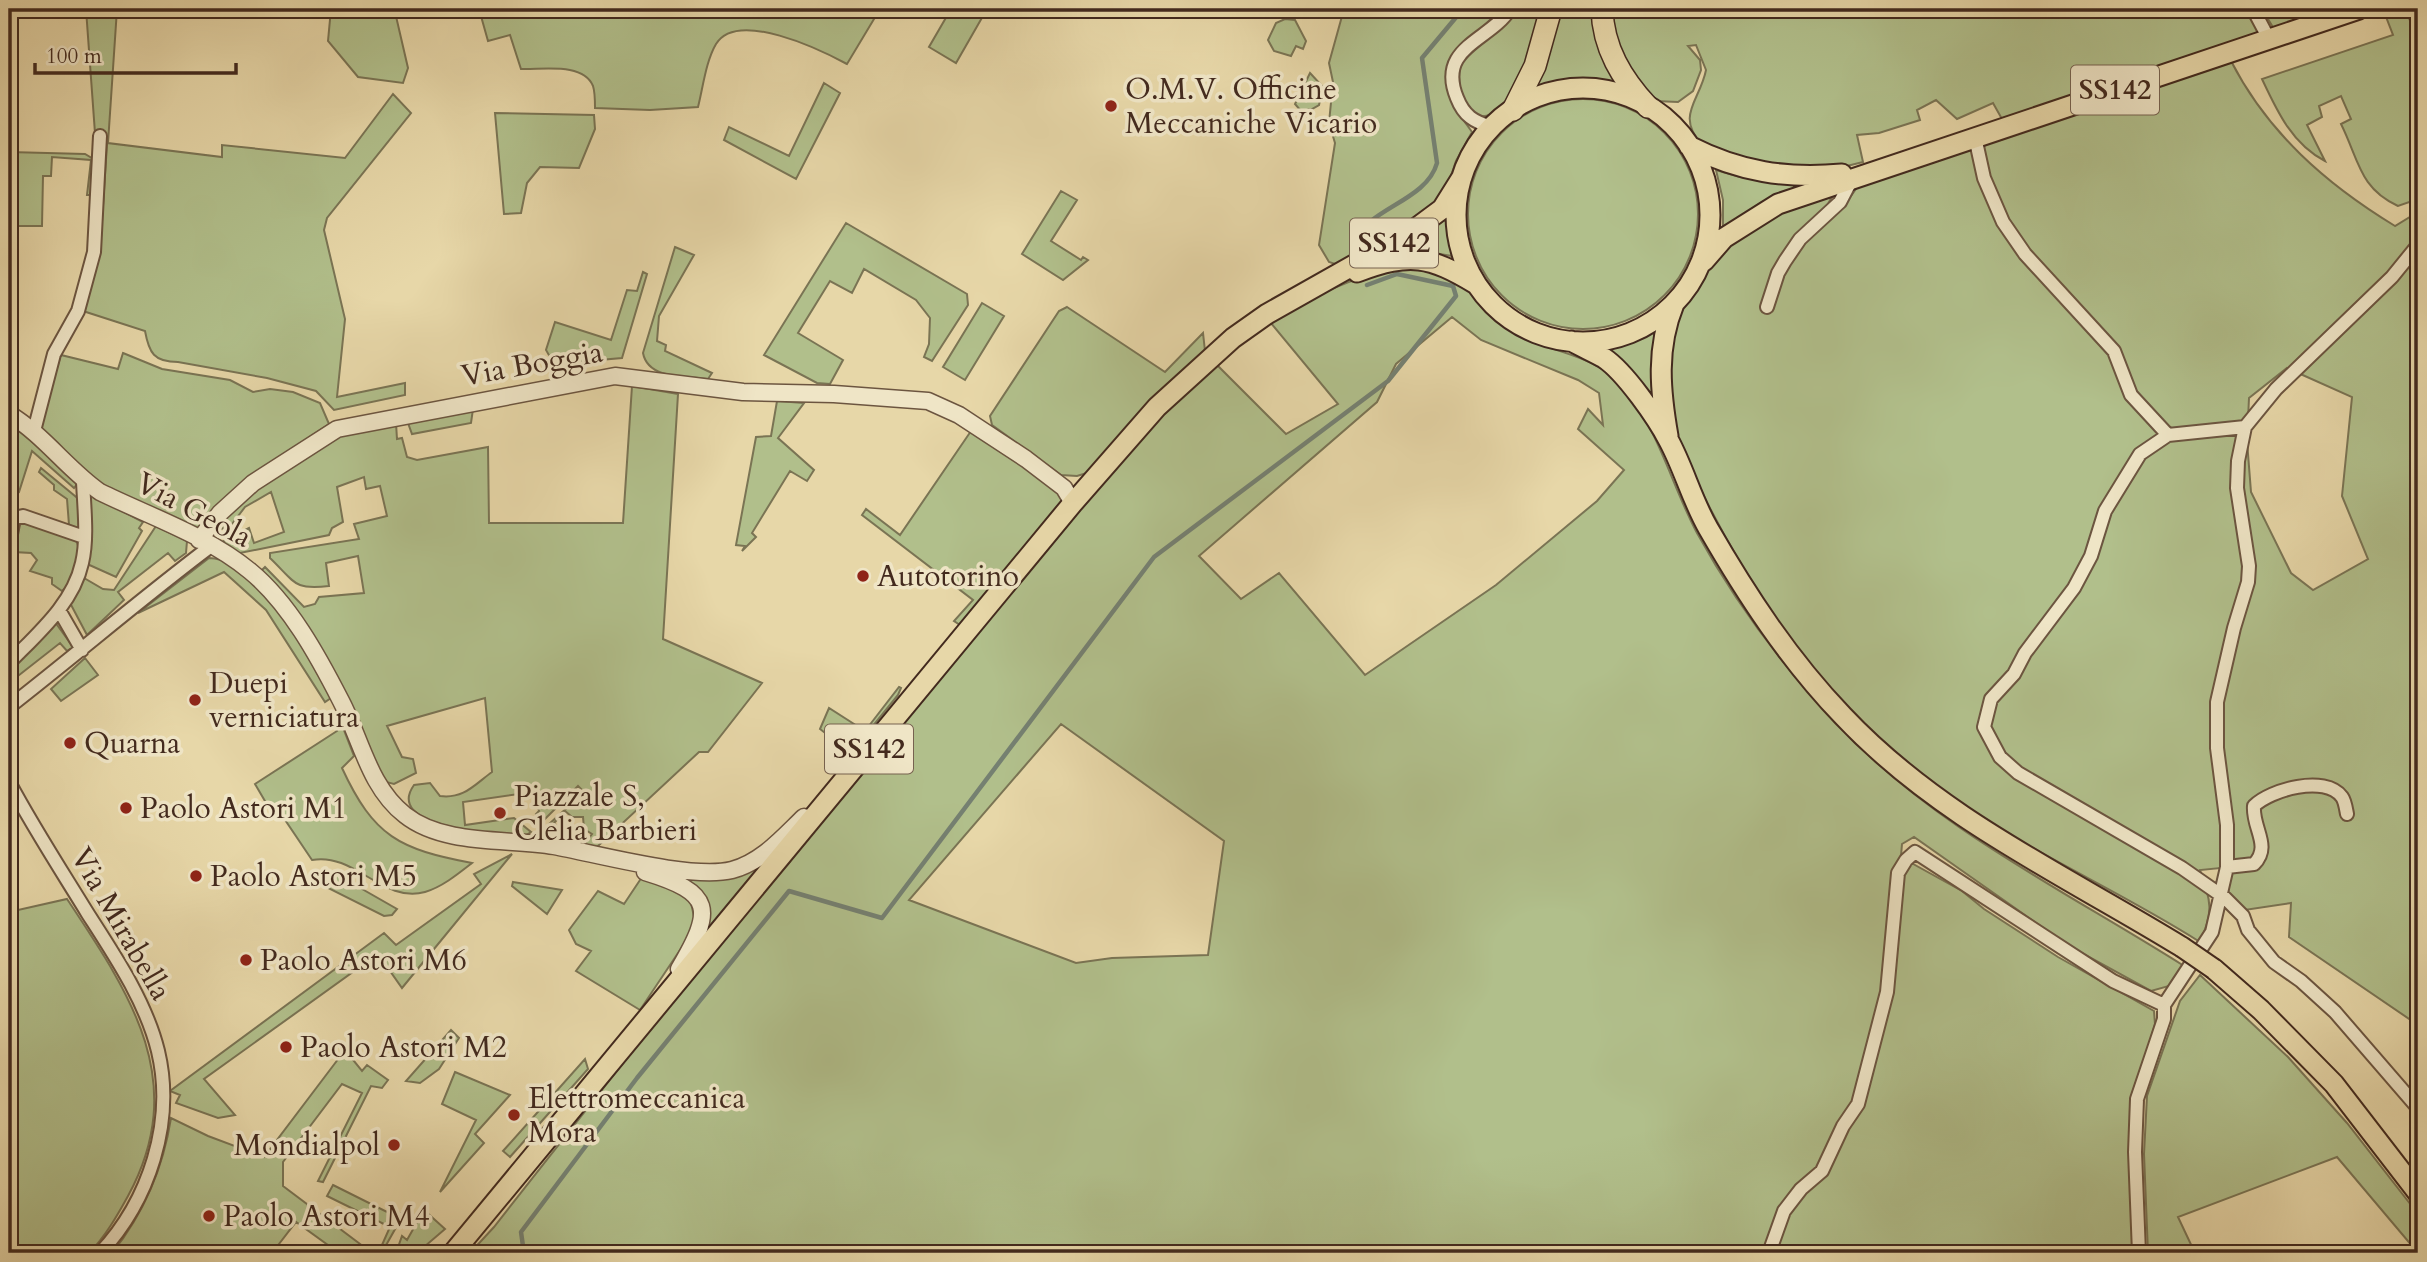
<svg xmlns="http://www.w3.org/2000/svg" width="2427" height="1262" font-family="Cardo,serif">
	<rect width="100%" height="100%" fill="#e7d7a8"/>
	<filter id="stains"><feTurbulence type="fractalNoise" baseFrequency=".00286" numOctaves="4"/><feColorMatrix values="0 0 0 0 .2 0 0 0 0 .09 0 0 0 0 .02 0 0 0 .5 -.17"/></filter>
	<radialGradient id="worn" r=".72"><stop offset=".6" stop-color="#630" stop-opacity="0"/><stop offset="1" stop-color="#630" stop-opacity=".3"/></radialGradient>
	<path fill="#b1bf8b" stroke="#7a7454" stroke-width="2" fill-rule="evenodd" d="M86,9H117L108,143L222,157V145L345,158L393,94L411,113L327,218L324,230L345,319L337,397L405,383V395L334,410L316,391L267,378L178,362C154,362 149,353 145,331L83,311L100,252L107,144L96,147Z
		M331,9H430L395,12L408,68L403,83L358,77L328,41Z
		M479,9H880L847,64C821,50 737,9 716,44C706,61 703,87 698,107L650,110L595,108C595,102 595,92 593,86C583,62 542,70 521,69L510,35L488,41Z
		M951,9H987L956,63L929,47Z
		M1344,9H1501C1456,56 1421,64 1472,132L1456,161L1446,191L1423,218L1338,265L1329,262L1319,245L1335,143L1329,123L1333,82L1329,63Z
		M1515,9H1543C1536,37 1520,100 1492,114C1460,129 1454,74 1463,56C1471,42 1502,20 1515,9Z
		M1558,9H1599L1619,82C1588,82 1558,80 1529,93Z
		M1609,9H2248L2259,33L2002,119L1993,103L1957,119L1936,100L1917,110L1920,120L1879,133L1857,135L1863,162L1839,168L1780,170L1702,145C1675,115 1700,101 1706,70L1696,45L1688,46L1700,60L1701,70L1693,91L1678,102L1655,101L1624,68Z
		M2262,9H2330L2274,29Z
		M2383,9H2418L2407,13L2418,41V199L2398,206C2359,188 2359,160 2341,124L2351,119L2341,96L2319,106L2322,117L2307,125L2325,161C2292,144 2277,111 2262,79L2393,35Z
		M1285,19L1295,20L1306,41L1303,49L1296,46L1291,56L1274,51L1268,40L1276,23Z
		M2231,61C2268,133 2326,184 2395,226L2418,212V1025L2289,937L2291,903L2238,911L2225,898L2230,867L2200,870C2211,902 2214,911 2200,942C2101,879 1988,835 1899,758C1817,689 1744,580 1698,484C1688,463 1675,441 1671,418C1669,403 1665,385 1666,370C1668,324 1704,257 1742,230C1762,216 1812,200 1836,189L1828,204L1804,229L1843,207L1861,182ZM2287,368L2352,397L2342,496L2368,559L2313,590L2291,573L2251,492L2247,441L2249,398Z
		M1310,73L1323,87L1319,105L1312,109L1301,111L1295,104Z
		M824,83L840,93L796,179L724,140L729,127L789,156Z
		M1468 214a115 115 0 1 1 230 0a115 115 0 1 1-230 0Z
		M495,113L594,115L595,129L579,168L540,167L527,183L521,213L504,214Z
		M9,152L85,154L95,160L92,195H87L91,160L52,157L51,176H43L42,226H9Z
		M1716,170L1740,177L1794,184V188L1762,202L1723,228V200Z
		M1061,191L1077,200L1051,241L1081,260L1083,257L1088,260L1063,280L1022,254Z
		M1446,219L1452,256L1421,251L1393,255Z
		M846,223L967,294L968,305L932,361L924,357L929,344L930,318L916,300L864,269L852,293L830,281L798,333L843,360L830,384L817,383L764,355Z
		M675,247L694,255L659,316L657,341L666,345L665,351L712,373L708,379C687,376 648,380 643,353Z
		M1400,267C1414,269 1435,268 1448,273C1475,285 1489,316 1513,331C1552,356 1596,351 1627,392C1660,434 1672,486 1697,533C1735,602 1785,669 1839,726C1933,827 2069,893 2184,966L2169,986L2151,991L2069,946L1914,837L1902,844L1901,856L1906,860L1962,891L1984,909L2058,957L2154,1011L2155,1024L2133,1099V1253H470L494,1227L738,917L788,864L831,807L1156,418L1216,364L1286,434L1338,404L1270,322C1314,296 1348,278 1400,267ZM1452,317L1481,340L1578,380L1599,393L1603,425L1588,409L1578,429L1624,470L1597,501L1496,585L1365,675L1279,573L1241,599L1199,556L1377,402L1396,364ZM1061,724L1224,841L1208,955L1112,958L1076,963L909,900Z
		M643,272L647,274L622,358L554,364L546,350L555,322L611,340L627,290L637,291Z
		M982,303L1004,316L965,380L943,367Z
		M1067,307L1165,372L1203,333L1205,351L1177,376L1090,472L1077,476L1061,475L992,425L990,416L1059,311Z
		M1656,328L1655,400L1602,348L1633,341Z
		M123,353L162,369L230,380L253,392L270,389L293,392L320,403L329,424L257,472L196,532L89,478L39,426L61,355L118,369Z
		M632,386L678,394L663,639L762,683L708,752H699L597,847L548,836L577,837L586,842L592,834L584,829L583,817H572L565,811L554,823L558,827L548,825L577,799L581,803L588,796L578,786L542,822L536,814L539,811L533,792L463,802L465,825L514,818L531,832L525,836C505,834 382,830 414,785L430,783L440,796C464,799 474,785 492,772L485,698L387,726L402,757L413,759L416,773L394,784L386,782L260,572L265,567L304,607L315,604L319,597L364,593L358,556L326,563L329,586C293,590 296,583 270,558V553L359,539L354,524L387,516L380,486L366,489L364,477L337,487L343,522L332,528L329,535L235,554L222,542L249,528L254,543L284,532L271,492L245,507L232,524L213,533L229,509L246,494L339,435L396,423L397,439L402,438L407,457L417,460L488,447L489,523H623Z
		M777,401L804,403L778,438L814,470L807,481L790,471L752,533L756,537L742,551L745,546L736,545L756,437L771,436Z
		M473,409L471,423L412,434L408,423Z
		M9,421L78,483L74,488L32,451L19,492L11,490L9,498Z
		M971,431L1057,487L1064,504L960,625L954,621L973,600L862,515L866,509L900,535Z
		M41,468L81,501L80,529L69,525L67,499L54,490V485L39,472Z
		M86,492L143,522L139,528L142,531L116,577L85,563Z
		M20,522H30L75,539C85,554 75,580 62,591L52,584V578L30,571L37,560L31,553L14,552Z
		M156,526L187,541L186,553L175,561L168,553L118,592L124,600L87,635L69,601L84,578L103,589L114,590Z
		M209,558C260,559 309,659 331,698L325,702L266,610L224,572L138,613Z
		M55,622L73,647L67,651L60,643L9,683V669Z
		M85,658L98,675L61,701L51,689Z
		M899,687L901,688L898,695L851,753L820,729L829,708L865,731Z
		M331,719L340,720L354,756L342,768C374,837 399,849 472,863C458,874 442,887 425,892C383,904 355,852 312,860L279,811L272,813L255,784L337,731Z
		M774,853L706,936C709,901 704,890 674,874L706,878Z
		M512,854L402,988L378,954L204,1079L235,1115L218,1118L176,1103L180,1095L170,1091L384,933L396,945L481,884L474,874Z
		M334,873L397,909L392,915L384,916L324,886V877Z
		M642,877L661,881L690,898L696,926L640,1010L576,971L591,951L576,944L569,930L598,891L624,904Z
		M513,882L562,890L547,914L512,886Z
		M67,899C131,995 190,1082 128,1196C117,1216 105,1237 89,1253H9V912Z
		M2200,975L2288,1057L2347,1123L2418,1214V1253L2337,1157L2178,1217L2195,1253H2148L2144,1154L2147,1096L2180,1001Z
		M451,1030L459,1038L439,1069L420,1083L406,1081Z
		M345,1050L362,1071L367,1065L388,1080L382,1088L371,1086L323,1182L318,1181L362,1093L342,1084L283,1162V1186L372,1253H339L296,1222L272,1253H112C144,1213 163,1169 171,1118L208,1136L264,1157Z
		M585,1059L588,1069L510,1157L503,1151Z
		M455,1072L510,1095L475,1134L484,1143L440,1192L476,1120L442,1104Z
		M333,1185L395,1216L398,1212L403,1215L385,1247L382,1245L390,1227L327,1196Z
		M424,1210L445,1229L417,1253H396L402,1236L407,1240Z"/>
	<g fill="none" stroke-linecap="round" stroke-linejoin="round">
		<path stroke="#758071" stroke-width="4.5" d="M1353,249C1358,238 1362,229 1371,221C1393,203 1429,192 1437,163L1422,58L1463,9
			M524,1253L521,1232L637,1078L789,891L882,918L1154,557L1388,381L1456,296L1453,286L1397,274L1367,285"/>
		<defs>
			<path id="minor" d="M2253,9L2269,39
				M1492,127C1474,122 1464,116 1457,98C1436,47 1490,41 1510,9
				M1975,137L1984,178L2003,222L2025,254L2114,351L2131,395L2168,435
				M2418,245L2392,277L2276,389L2245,427L2168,435L2140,454L2105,511L2091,556L2074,588L2025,653L2014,674L1991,699L1984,727L2000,757L2018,773L2182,868L2225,898L2243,916L2248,930L2274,962L2301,981L2335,1012L2418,1108
				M1767,307L1778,273L1785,261L1800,239L1840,202L1852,179
				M34,431L54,354L78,311L94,252L100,136
				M9,545L14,518L23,516L84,537
				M59,610L82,650
				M9,663C37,634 73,604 82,563C88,538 84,506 83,481
				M9,707C77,654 142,598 211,546
				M9,782C33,827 61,870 88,914C115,956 146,1002 158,1051C175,1122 149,1201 100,1253
				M2227,867L2254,864C2272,846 2252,828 2254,806C2270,790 2325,774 2342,797C2345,801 2346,809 2347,814
				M1769,1253L1784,1211L1801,1189L1822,1171L1843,1126L1858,1104L1887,992L1898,873L1906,860L1915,852L2113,981L2164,1005L2212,932L2227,867V825L2217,748V702L2234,628L2248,582L2249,566L2237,488L2238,461L2245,427
				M2139,1253L2135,1152L2137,1099L2164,1019V1005"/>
			<path id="tertiary" d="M9,414C44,435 67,469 100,492C149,516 208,536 250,571C289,603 318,656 341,701C361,739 369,787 405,815C444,846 508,838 554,846C598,854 692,880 732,870C762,862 783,837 804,817
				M199,540L220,513L253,483L337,429L615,376L743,392L834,394L928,401L959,415L1026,459L1064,488L1073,503
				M645,872C714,893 714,909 679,969"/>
			<path id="primary" d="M1456 215a127 127 0 1 1 254 0a127 127 0 1 1-254 0Z
				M1689,146C1740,172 1786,179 1842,174
				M1704,261L1724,238L1778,204L2359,9
				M1357,272C1411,252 1429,256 1476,284
				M1571,341C1582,347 1593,352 1604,358C1625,372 1657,418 1669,441C1684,469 1692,500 1708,528C1746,594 1789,660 1843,716C1939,818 2065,875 2182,947
				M1668,436C1660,390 1656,348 1674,304
				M2214,969L2261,1010L2334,1084L2418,1193
				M453,1253L1073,503L1157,407L1233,338L1267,314L1407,235L1442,209L1462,177"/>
			<path id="trunk" d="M1602,9C1603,48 1622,79 1648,107
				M1513,110L1535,66L1551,9"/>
		</defs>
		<use href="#minor" stroke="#6c5540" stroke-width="16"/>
		<use href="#tertiary" stroke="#6c5540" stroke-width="19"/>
		<use href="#primary" stroke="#432a1e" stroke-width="23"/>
		<use href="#trunk" stroke="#432a1e" stroke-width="24"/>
		<use href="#minor" stroke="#efe5c6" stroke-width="12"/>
		<use href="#tertiary" stroke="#efe5c6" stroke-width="16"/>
		<use href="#primary" stroke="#e7d7a8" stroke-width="19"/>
		<use href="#trunk" stroke="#e7d7a8" stroke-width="21"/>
		<defs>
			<path id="primary-bridge" d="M2182,947L2214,969"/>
		</defs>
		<use href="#primary-bridge" stroke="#432a1e" stroke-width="23" stroke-linecap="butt"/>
		<use href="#primary-bridge" stroke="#e7d7a8" stroke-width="19"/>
	</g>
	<g fill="#8f2418" stroke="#efe5c6" stroke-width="2.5">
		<circle cx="1111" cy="106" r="7"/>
		<circle cx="863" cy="576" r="7"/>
		<circle cx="195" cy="700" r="7"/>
		<circle cx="70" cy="743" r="7"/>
		<circle cx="126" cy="808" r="7"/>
		<circle cx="500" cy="813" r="7"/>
		<circle cx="196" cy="876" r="7"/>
		<circle cx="246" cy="960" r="7"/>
		<circle cx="286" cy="1047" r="7"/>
		<circle cx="514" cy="1115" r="7"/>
		<circle cx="394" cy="1145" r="7"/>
		<circle cx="209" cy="1216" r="7"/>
	</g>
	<g text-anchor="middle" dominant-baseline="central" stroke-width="7" stroke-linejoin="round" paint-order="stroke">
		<g fill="#efe5c6" stroke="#776250" stroke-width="2">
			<rect x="2071" y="65.5" width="88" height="49" rx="5"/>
			<rect x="1350" y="218.5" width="88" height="49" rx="5"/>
			<rect x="825" y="724.5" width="88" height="49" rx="5"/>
		</g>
		<g font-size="28" font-weight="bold" fill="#432a1e">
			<text x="2115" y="90">SS142</text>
			<text x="1394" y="243">SS142</text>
			<text x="869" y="749">SS142</text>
		</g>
		<g font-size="30" fill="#432a1e" stroke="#efe5c6" text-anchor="start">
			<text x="1125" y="89">O.M.V. Officine<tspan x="1125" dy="34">Meccaniche Vicario</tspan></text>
			<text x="877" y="576">Autotorino</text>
			<text x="209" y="683">Duepi<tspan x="209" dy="34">verniciatura</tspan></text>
			<text x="84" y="743">Quarna</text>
			<text x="514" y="796">Piazzale S,<tspan x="514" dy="34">Clelia Barbieri</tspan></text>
			<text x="140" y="808">Paolo Astori M1</text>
			<text x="210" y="876">Paolo Astori M5</text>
			<text x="260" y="960">Paolo Astori M6</text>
			<text x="300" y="1047">Paolo Astori M2</text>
			<text x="528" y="1098">Elettromeccanica<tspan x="528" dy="34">Mora</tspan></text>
			<text x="380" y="1145" text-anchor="end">Mondialpol</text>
			<text x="223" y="1216">Paolo Astori M4</text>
		</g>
		<g font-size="30" fill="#432a1e" stroke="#efe5c6">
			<text transform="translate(532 364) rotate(-10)">Via Boggia</text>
			<text transform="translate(194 510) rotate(28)">Via Geola</text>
			<text transform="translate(121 924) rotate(60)">Via Mirabella</text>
		</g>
	</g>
	<rect width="2427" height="1262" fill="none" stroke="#e7d7a8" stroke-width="35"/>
	<rect x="10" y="10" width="2406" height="1241" fill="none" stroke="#432a1e" stroke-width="3.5"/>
	<rect x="18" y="18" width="2392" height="1227" fill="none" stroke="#432a1e" stroke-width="2"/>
	<path d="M35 63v10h201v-10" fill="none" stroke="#432a1e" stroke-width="3.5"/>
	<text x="46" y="63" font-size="21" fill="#432a1e" stroke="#efe5c6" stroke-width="5" paint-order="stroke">100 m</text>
	<rect width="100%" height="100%" filter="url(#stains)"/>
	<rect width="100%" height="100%" fill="url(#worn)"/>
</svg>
